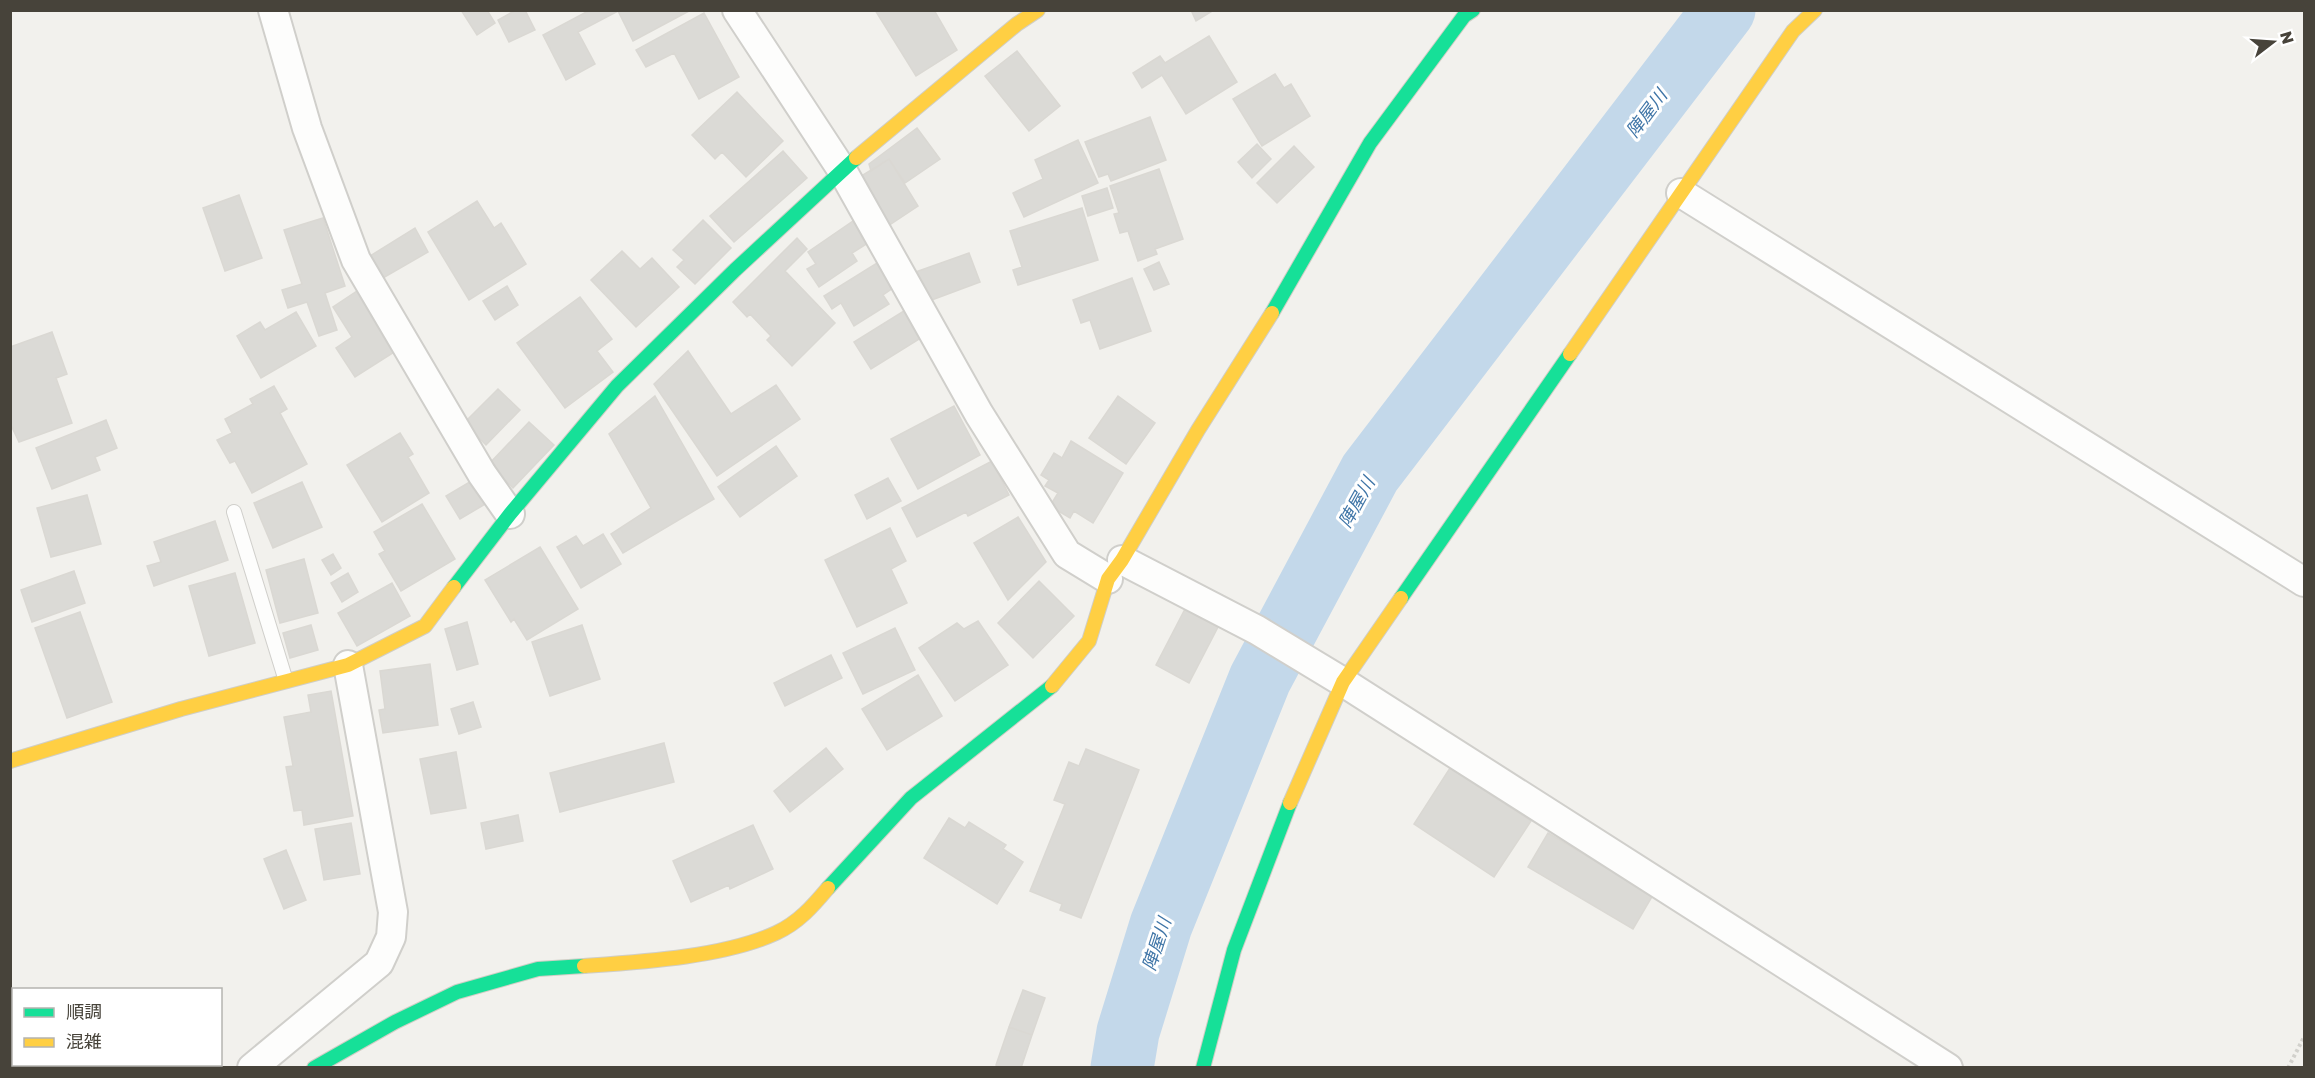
<svg xmlns="http://www.w3.org/2000/svg" width="2315" height="1078" font-family="'Golos Text','Noto Sans JP',sans-serif">
	<rect width="100%" height="100%" fill="#f2f1ed"/>
	<g fill="none" stroke-linecap="round" stroke-linejoin="round">
		<path stroke="#c3d8ea" stroke-width="63" d="M1122,1068L1128,1032L1161,925L1260,679L1370,473L1724,10"/>
	</g>
	<path fill="#dbdad6" stroke="#dad8d3" stroke-width="1.5" d="M461,10H487L495,23L477,35Z
		M516,10H525L535,30L509,42L498,20Z
		M590,10H689V11L633,41L618,11L578,32L595,64L566,80L543,35Z
		M875,10H934L957,50L916,76Z
		M1191,10H1214L1196,21Z
		M704,13L739,77L699,99L674,53L646,67L636,50Z
		M1209,36L1237,82L1186,114L1162,75L1142,88L1133,73L1160,56L1165,63Z
		M1017,51L1060,106L1029,131L985,76Z
		M1275,74L1284,88L1291,84L1310,116L1262,146L1233,99Z
		M737,92L783,141L746,177L722,152L715,159L692,135Z
		M1150,117L1166,160L1111,181L1108,174L1099,177L1085,142Z
		M917,128L940,159L905,183L889,159L871,171L869,164Z
		M1078,140L1098,183L1024,217L1013,193L1043,179L1035,160Z
		M1257,144L1271,159L1252,178L1238,162Z
		M1294,146L1314,167L1277,203L1257,183Z
		M783,151L807,178L734,242L710,216Z
		M889,159L918,206L888,226L858,178Z
		M1159,169L1183,239L1155,249L1157,254L1138,261L1128,231L1120,233L1114,214L1119,213L1110,186Z
		M1107,188L1113,208L1088,216L1082,196Z
		M239,195L262,258L225,271L203,208Z
		M477,201L494,228L501,223L526,264L469,300L428,232Z
		M1082,208L1098,260L1018,285L1013,270L1022,267L1010,231Z
		M323,218L345,286L325,293L337,330L319,336L307,302L288,308L282,290L302,284L284,230Z
		M703,220L731,248L695,284L677,267L684,260L673,250Z
		M853,221L868,243L852,253L857,261L819,287L807,269L816,264L808,252Z
		M415,228L428,252L383,278L370,256Z
		M797,238L807,249L785,271L835,323L792,366L767,340L771,336L750,314L747,317L733,302Z
		M622,251L640,269L652,258L679,287L636,327L591,280Z
		M969,253L980,282L921,304L910,274Z
		M1159,262L1169,284L1154,290L1144,269Z
		M877,263L893,288L883,295L889,304L854,326L841,303L832,309L824,296Z
		M1132,278L1151,331L1100,349L1090,320L1081,323L1073,300Z
		M507,286L518,305L495,320L483,301Z
		M360,289L399,349L355,377L336,348L352,337L333,307Z
		M580,297L612,339L597,351L613,372L565,408L517,343Z
		M907,309L924,336L871,369L854,342Z
		M296,312L316,346L261,378L237,336L260,322L265,330Z
		M52,332L67,374L56,378L72,423L19,442L10,423V347Z
		M688,351L731,414L776,385L800,419L717,476L654,384Z
		M274,386L287,409L280,413L307,464L252,493L235,461L230,463L217,440L232,433L225,419L253,404L250,399Z
		M498,389L520,410L486,445L464,423Z
		M655,396L714,499L623,553L611,534L651,508L609,434Z
		M1118,396L1155,423L1126,464L1089,438Z
		M954,406L980,455L918,489L891,439Z
		M106,420L117,448L95,457L100,470L52,489L36,448Z
		M529,422L554,445L513,488L489,464Z
		M400,433L413,454L408,457L429,493L382,522L347,465Z
		M1071,441L1123,473L1093,523L1074,511L1070,518L1050,506L1058,493L1045,486L1049,480L1041,475L1054,453L1062,458Z
		M776,446L797,476L740,517L718,487Z
		M992,461L1009,495L968,516L966,512L917,537L902,508Z
		M888,478L901,501L867,519L855,495Z
		M473,480L487,503L460,519L446,496Z
		M302,482L322,527L273,548L254,503Z
		M87,495L101,544L51,557L37,508Z
		M422,504L455,559L401,591L379,554L385,551L374,532Z
		M1018,517L1046,562L1008,600L974,543Z
		M215,521L228,560L154,586L147,566L161,562L154,542Z
		M890,528L906,561L891,569L907,603L857,627L825,560Z
		M603,534L621,564L581,588L557,547L576,536L583,546Z
		M540,547L578,609L527,640L514,619L511,622L485,580Z
		M333,554L341,568L331,575L322,560Z
		M304,559L318,613L280,623L266,570Z
		M74,571L85,603L32,622L21,590Z
		M235,573L255,643L209,656L189,586Z
		M348,573L358,592L342,602L331,583Z
		M1039,581L1074,616L1033,658L998,623Z
		M392,583L410,616L357,646L338,613Z
		M1185,609L1218,627L1189,683L1156,665Z
		M80,612L112,702L67,718L35,628Z
		M978,621L1008,665L955,701L919,648L957,623L964,629Z
		M467,622L478,664L457,670L445,629Z
		M311,625L318,650L290,658L283,633Z
		M582,625L600,679L550,696L532,642Z
		M895,628L915,670L863,694L843,653Z
		M831,655L842,678L785,706L774,683Z
		M430,664L438,725L383,733L379,710L385,709L380,671Z
		M918,675L942,716L887,750L862,709Z
		M331,691L353,816L304,825L302,810L294,811L286,767L293,766L284,717L311,712L308,695Z
		M473,702L481,727L459,734L451,709Z
		M664,743L674,782L560,812L550,773Z
		M826,748L843,769L790,812L774,791Z
		M1086,749L1139,770L1081,918L1060,910L1062,904L1030,891L1065,804L1054,800L1069,762L1079,766Z
		M456,752L466,808L431,814L420,759Z
		M1450,768L1531,821L1494,877L1414,824Z
		M518,815L523,841L486,849L481,823Z
		M949,818L965,828L969,822L1006,845L1003,849L1023,862L997,904L924,858Z
		M351,823L360,874L324,880L315,829Z
		M753,825L773,869L730,889L729,885L691,902L673,861Z
		M1548,833L1653,895L1633,929L1528,867Z
		M286,850L306,900L284,909L264,859Z
		M1023,990L1045,998L1032,1035L1009,1027Z
		M1009,1027L1032,1035L1021,1068H1004L996,1065Z"/>
	<g fill="none" stroke-linecap="round" stroke-linejoin="round">
		<defs>
			<path id="lane" d="M234,512L286,681"/>
			<path id="street" d="M273,10L307,128L356,260L482,474L510,514
				M737,10L842,170L979,414L1067,554L1108,579
				M1681,193L2304,582
				M1122,560L1257,630L1343,682L1948,1068
				M252,1068L379,963L391,937L393,912L348,665"/>
			<path id="fast" d="M1272,313L1370,143L1464,16L1473,10
				M454,587L510,514L617,386L735,270L856,158
				M1401,598L1570,354
				M828,888L911,798L1052,686
				M314,1068L395,1022L457,992L538,969L584,966
				M1203,1068L1234,950L1290,803"/>
			<path id="slow" d="M856,158L1017,24L1038,10
				M1570,354L1793,31L1815,10
				M1052,686L1089,641L1108,579L1122,560L1198,430L1272,313
				M10,761L181,709L348,665L425,626L454,587
				M1290,803L1343,682L1401,598
				M584,966C641,962 724,957 776,933C798,923 813,906 828,888"/>
		</defs>
		<use href="#lane" stroke="#d0cfcb" stroke-width="16"/>
		<use href="#street" stroke="#d0cfcb" stroke-width="32"/>
		<use href="#fast" stroke="#d0cec5" stroke-width="16"/>
		<use href="#slow" stroke="#d0cec5" stroke-width="16"/>
		<path stroke="#d2d1cc" stroke-width="4" stroke-dasharray="3 3" stroke-linecap="butt" d="M2288,1068L2304,1037"/>
		<use href="#lane" stroke="#fdfdfc" stroke-width="14"/>
		<use href="#street" stroke="#fdfdfc" stroke-width="28"/>
		<use href="#fast" stroke="#16e098" stroke-width="14"/>
		<use href="#slow" stroke="#ffcf43" stroke-width="14"/>
	</g>
	<g text-anchor="middle" dominant-baseline="central" stroke-width="6" stroke-linejoin="round" paint-order="stroke">
		<g font-size="18" font-style="italic" fill="#3f75a7" stroke="#fff">
			<text transform="translate(1646 113) rotate(-53)">陣屋川</text>
			<text transform="translate(1356 502) rotate(-61)">陣屋川</text>
			<text transform="translate(1156 944) rotate(-72)">陣屋川</text>
		</g>
	</g>
	<rect width="2315" height="1078" fill="none" stroke="#47433a" stroke-width="24"/>
	<rect x="12" y="988" width="210" height="78" fill="#ffffff" stroke="#b5b4b0" stroke-width="1.5"/>
	<rect x="24" y="1008" width="30" height="9" fill="#16e098" stroke="#b5b4b0" stroke-width="1.5"/>
	<text x="66" y="1018" font-size="18" fill="#47433a">順調</text>
	<rect x="24" y="1038" width="30" height="9" fill="#ffcf43" stroke="#b5b4b0" stroke-width="1.5"/>
	<text x="66" y="1048" font-size="18" fill="#47433a">混雑</text>
	<g transform="translate(2273 42) rotate(73)" stroke="#ffffff" stroke-width="4.5" paint-order="stroke">
	<path d="M0-4.5L10 22L0 15L-10 22Z" fill="#47433a"/>
	<text y="-9" font-size="16" font-weight="bold" text-anchor="middle" fill="#47433a">N</text>
	</g>
</svg>
